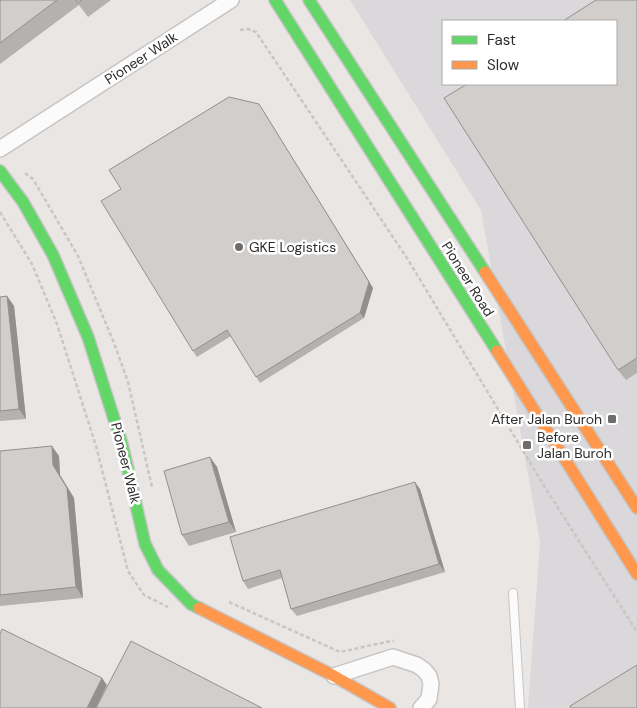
<svg xmlns="http://www.w3.org/2000/svg" width="637" height="708" font-family="'DM Sans',sans-serif">
	<rect width="100%" height="100%" fill="#eae6e3"/>
	<path fill="#dad8da" fill-rule="evenodd" d="M350,0H637V708H528L540,542L481,210ZM443,21H616V84H443Z"/>
	<g fill="none" stroke-linecap="round" stroke-linejoin="round">
		<defs>
			<path id="lane" d="M513,593L520,708"/>
			<path id="street" d="M0,149L231,0
				M334,676L393,657L417,665L424,670L429,676L431,684L429,699L421,708"/>
			<path id="fast" d="M275,0L497,351
				M309,0L485,272
				M0,171L23,202L53,255L88,337L122,444L145,544L158,570L191,604L199,608"/>
			<path id="slow" d="M485,272L637,508
				M497,351L637,574
				M199,608L334,676L390,708"/>
		</defs>
		<use href="#lane" stroke="#c6c5c5" stroke-width="10"/>
		<use href="#street" stroke="#c6c5c5" stroke-width="18"/>
		<use href="#fast" stroke="#c6c5c5" stroke-width="14"/>
		<use href="#slow" stroke="#c6c5c5" stroke-width="14"/>
		<path stroke="#c7c7c6" stroke-width="2.5" stroke-dasharray="4 2.5" stroke-linecap="butt" d="M240,30L248,29L256,32L407,258L546,489L637,632
			M25,173L33,179L78,256L114,343L128,382L152,487
			M0,212L32,264L57,324L96,446L128,571L144,595L168,607
			M229,602L340,652L391,641H394"/>
		<use href="#lane" stroke="#fcfbfb" stroke-width="8"/>
		<use href="#street" stroke="#fcfbfb" stroke-width="15"/>
		<use href="#fast" stroke="#63d668" stroke-width="11"/>
		<use href="#slow" stroke="#ff974d" stroke-width="11"/>
	</g>
	<path fill="#b4b1af" d="M0,0H111L88,17L79,5L0,64Z
		M637,0V373L626,380L618,370Z
		M262,109L373,288L364,318L260,383L231,336L197,357L193,351Z
		M7,296L14,306L26,419L0,421V297Z
		M0,451L59,456L60,475L74,498L83,598L0,606Z
		M210,457L217,467L236,532L189,546L182,535Z
		M420,489L445,572L297,616L291,609L282,578L248,589L243,581Z"/>
	<path fill="#92908f" d="M262,109L373,288L364,318L360,313Z
		M7,296L14,306L26,419L19,409Z
		M52,446L59,456L60,475L74,498L83,598L76,587L53,465Z
		M210,457L217,467L236,532L229,522Z
		M415,482L420,489L445,572L439,564Z
		M102,678L107,685L96,708H87Z"/>
	<path fill="#d1cecc" stroke="#92908f" d="M0,0H57L0,43Z
		M76,0H82L78,3Z
		M596,0H637V358L618,370L444,98L467,84H616V21H563Z
		M229,97L259,104L369,282L360,313L256,377L227,330L193,351L101,201L121,189L109,170Z
		M7,296L19,409L0,411V297Z
		M52,446L53,465L67,488L76,587L0,595V451Z
		M210,457L229,522L182,535L164,471Z
		M415,482L439,564L291,609L280,570L243,581L230,537Z
		M2,629L102,678L87,708H0V634Z
		M131,641L262,708H96Z
		M637,665V708H571L570,706Z"/>
	<g fill="#6e6d6c" stroke="#fff" stroke-width="2">
		<circle cx="239" cy="247" r="5"/>
		<rect x="607" y="414" width="10" height="10" rx="2.5"/>
		<rect x="522" y="440" width="10" height="10" rx="2.5"/>
	</g>
	<g text-anchor="middle" dominant-baseline="central" stroke-width="5" stroke-linejoin="round" paint-order="stroke">
		<g font-size="14" fill="#2c2c2c" stroke="#fff">
			<text transform="translate(141 58) rotate(-33)">Pioneer Walk</text>
			<text transform="translate(468 279) rotate(58)">Pioneer Road</text>
			<text transform="translate(126 463) rotate(76)">Pioneer Walk</text>
		</g>
		<g font-size="14" fill="#2c2c2c" stroke="#fff" text-anchor="start">
			<text x="249" y="247">GKE Logistics</text>
			<text x="602" y="419" text-anchor="end">After Jalan Buroh</text>
			<text x="537" y="437">Before<tspan x="537" dy="16">Jalan Buroh</tspan></text>
		</g>
	</g>
	<rect x="442" y="20" width="175" height="65" fill="#ffffff" stroke="#ababab"/>
	<rect x="452" y="36" width="25" height="8" fill="#63d668" stroke="#ababab"/>
	<text x="487" y="45" font-size="15" fill="#2c2c2c">Fast</text>
	<rect x="452" y="61" width="25" height="8" fill="#ff974d" stroke="#ababab"/>
	<text x="487" y="70" font-size="15" fill="#2c2c2c">Slow</text>
</svg>
